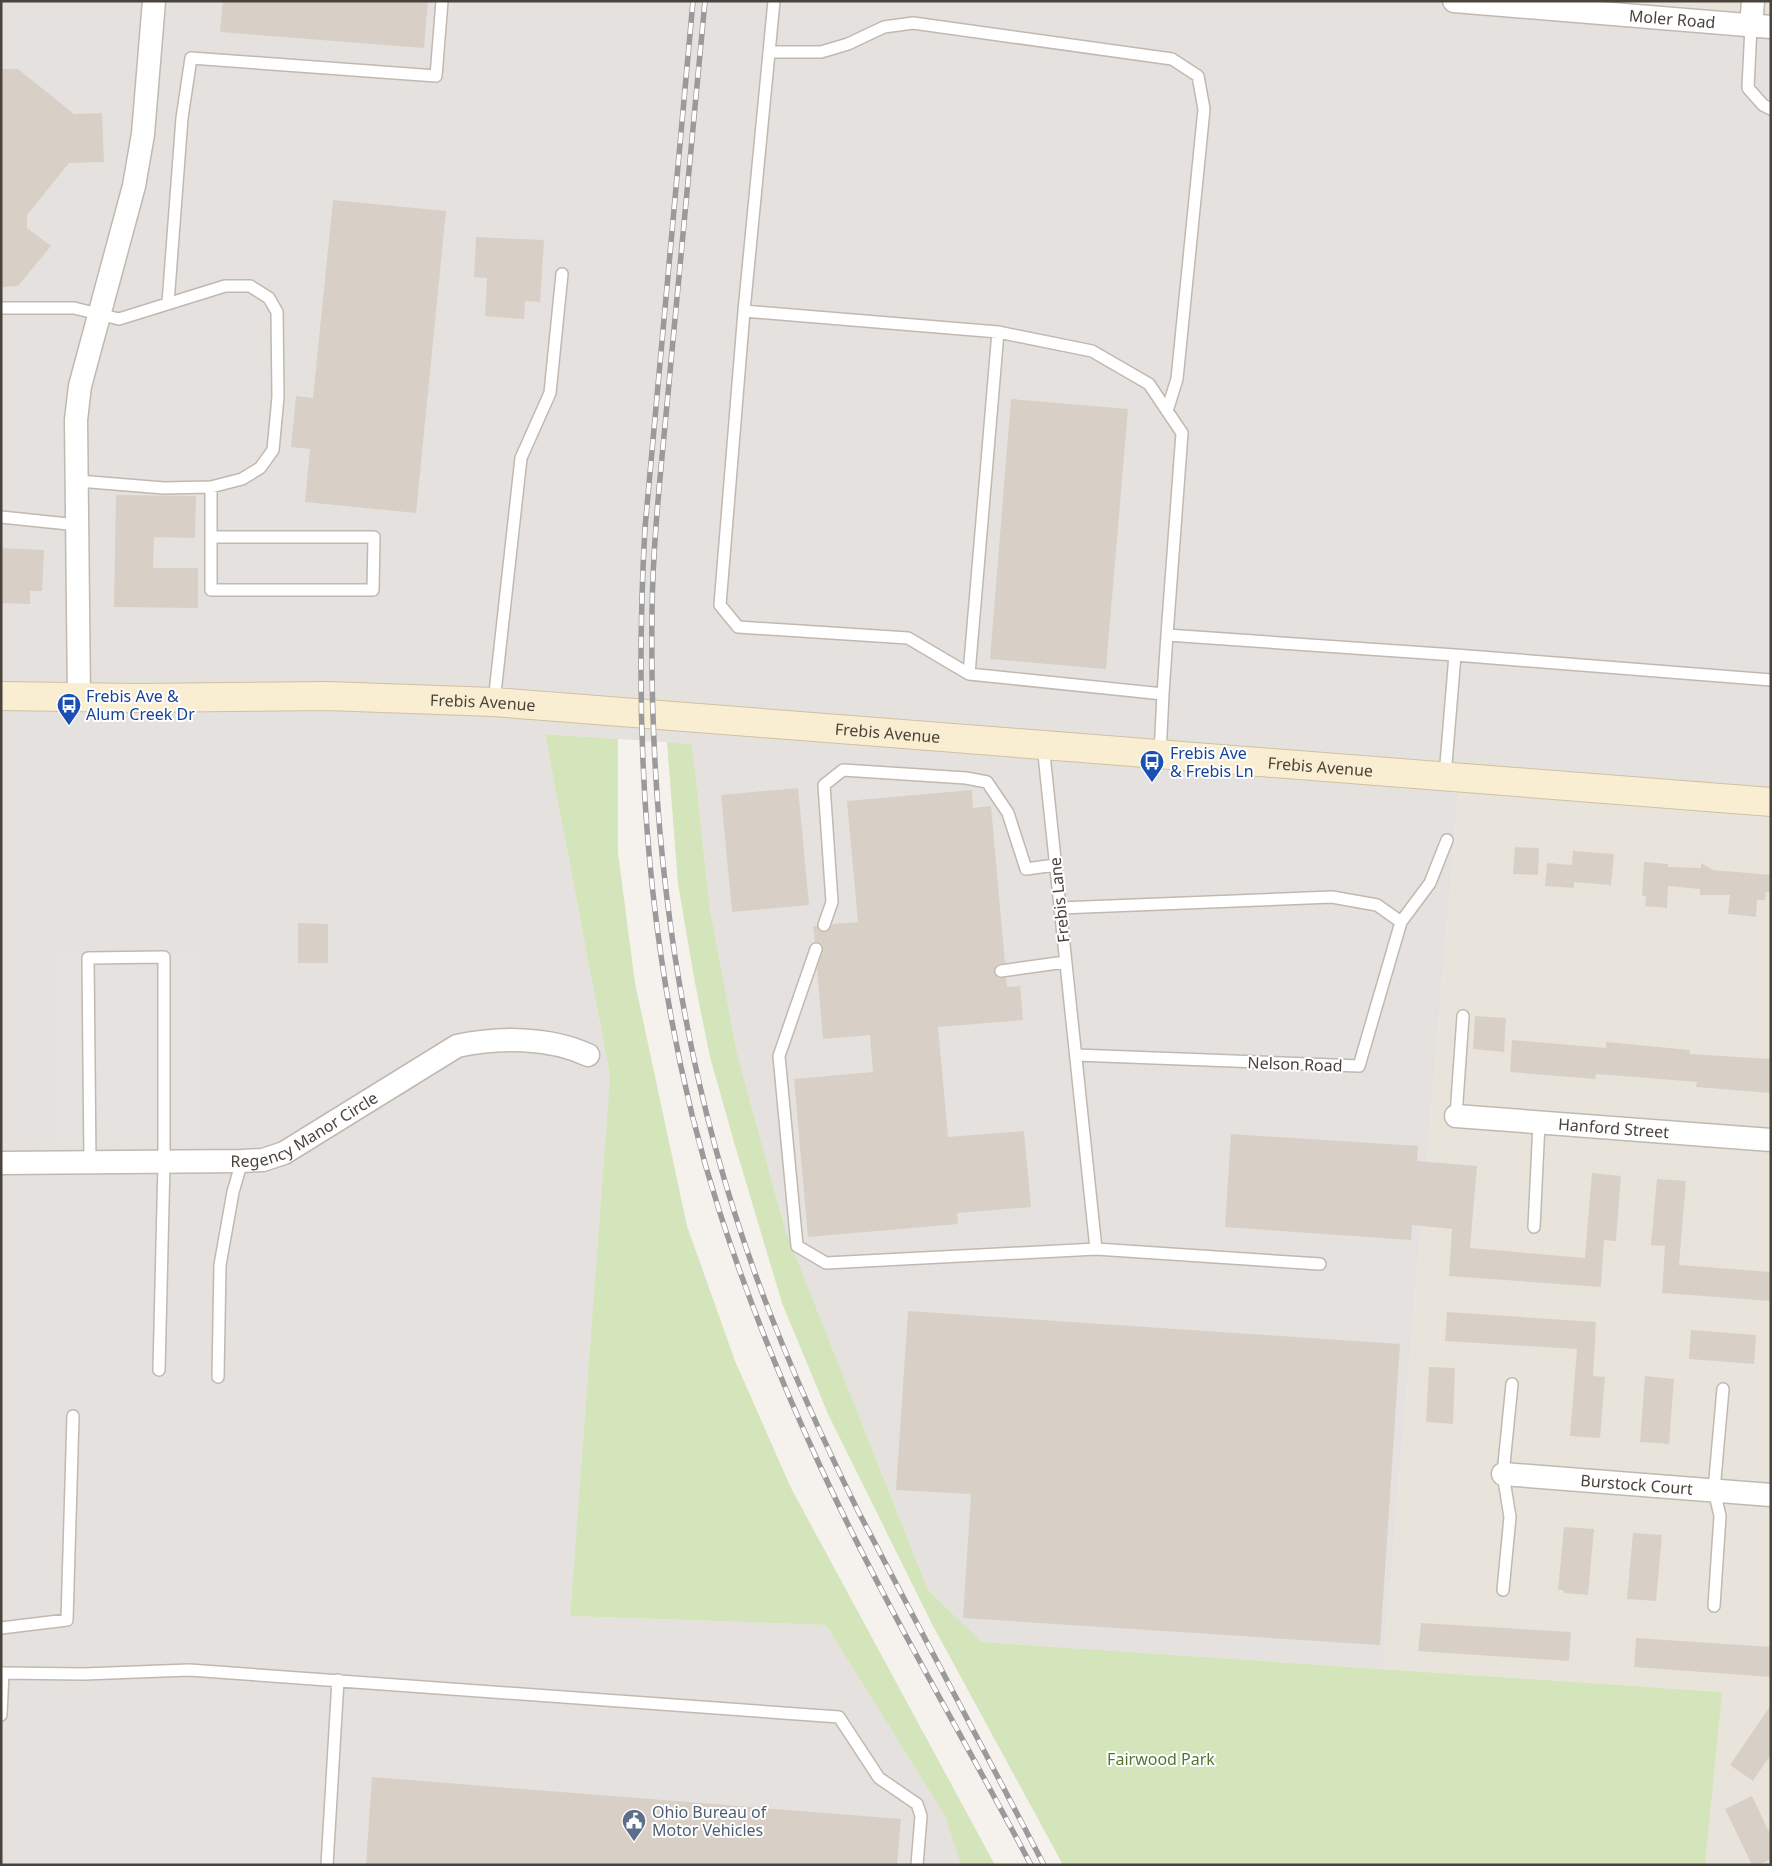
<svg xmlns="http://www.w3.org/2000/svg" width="1772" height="1866" font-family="'Noto Sans',sans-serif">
	<rect width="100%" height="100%" fill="#f5f2ed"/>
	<path fill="#e8e4dc" d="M1607,1H1771V29L1605,17Z
		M1460,777L1771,801V1865H1705L1721,1692L1383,1669Z"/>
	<path fill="#e5e1de" d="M1,1H1607L1606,17L1771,29V801L1460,777L1383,1669L982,1642L928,1590L785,1229L737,1053L710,909L692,744L545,734L610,1076L570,1616L826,1625L945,1816L961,1865H1Z"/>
	<path fill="#d4e4bb" d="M545,734L618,739V853L635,983L687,1226L735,1361L791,1488L995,1865H961L945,1816L826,1625L570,1616L610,1076Z
		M667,742L692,744L710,909L737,1053L785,1229L928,1590L982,1642L1722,1692L1705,1865H1063L932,1624L828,1414L782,1303L734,1142L710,1057L695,983L678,884Z"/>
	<path fill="#e4e3e0" d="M56,952H197V1146H56Z"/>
	<path fill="#d8d0c6" d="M223,1H428L424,48L220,32Z
		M1,69H18L74,114L102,113L104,162L69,163L27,215V228L51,246L18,286L1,287Z
		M333,200L446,211L416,513L305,502L310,449L291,447L296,396L313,398Z
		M476,237L544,240L540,302L525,301L524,319L485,316L487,278L474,277Z
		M1011,399L1128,409L1106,669L990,659Z
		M116,495L196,496L195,538L154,537L153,568H198V608L114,607Z
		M1,548L44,550L42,591H30V604L1,603Z
		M798,788L809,905L732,912L721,795Z
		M972,790L973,808L991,806L1005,963L996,965L994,973L998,978H1006L1007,987L1020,986L1023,1020L938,1027L948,1137L1024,1131L1031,1207L957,1213L958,1224L808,1237L794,1079L873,1072L870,1035L823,1039L817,968L823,948L821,944L815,942L813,926H817L819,930L825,932L829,930L832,924L858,922L847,801Z
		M1515,847L1539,848L1538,875L1513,874Z
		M1573,851L1614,854L1611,885L1574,882V888L1545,886L1547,863L1572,865Z
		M1644,862L1668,864V867L1701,868V863L1713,870L1771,875V892H1766L1765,900H1757L1756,917L1728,914L1730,895H1700V889L1668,886L1667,908L1645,906L1646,896H1642Z
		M298,923L328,924V963H298Z
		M1475,1016L1506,1018L1504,1052L1473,1049Z
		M1512,1040L1606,1048V1042L1690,1050V1054L1771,1059V1093L1696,1087L1697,1082L1636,1077L1596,1074L1595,1079L1510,1072Z
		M1231,1134L1418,1146L1417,1161L1477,1166L1470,1248L1585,1258L1592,1173L1621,1176L1616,1241L1604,1240L1601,1287L1449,1276L1452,1229L1412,1225L1411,1240L1225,1227Z
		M1657,1179L1686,1181L1679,1265L1771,1272V1301L1662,1293L1665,1246L1651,1245Z
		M908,1311L1400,1344L1380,1645L963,1618L971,1494L896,1490Z
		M1447,1312L1596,1322L1593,1376L1605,1377L1600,1438L1570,1436L1577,1349L1445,1341Z
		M1691,1330L1756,1335L1754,1364L1689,1359Z
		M1429,1367L1455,1368L1453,1424L1426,1422Z
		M1645,1376L1674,1379L1669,1444L1640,1442Z
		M1564,1527L1594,1529L1588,1595L1564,1593L1563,1590H1558Z
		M1633,1533L1662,1535L1656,1601L1627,1599Z
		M1421,1623L1571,1632L1569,1661L1418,1651Z
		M1636,1638L1771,1647V1677L1634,1667Z
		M1771,1705V1754L1753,1781L1730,1765Z
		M372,1777L901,1819L897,1865H366Z
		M1752,1796L1771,1836V1859L1759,1865H1752L1725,1809Z"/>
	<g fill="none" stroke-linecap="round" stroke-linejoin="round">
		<defs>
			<path id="lane" d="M774,1L744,311L720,605L738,627L908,638L969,674L1163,694L1160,754
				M1751,26L1748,88L1763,105L1771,109
				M769,52H821L848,44L884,27L913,23L1172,59L1198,76L1204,109L1177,379L1167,411
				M168,303L182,118L191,58L436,76L442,1
				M1,308H74L119,319L225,286H250L269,298L277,312L278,397L273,450L260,468L242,479L211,487L164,488L78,481
				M744,311L998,332L969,674
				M998,332L1092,351L1149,384L1182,433L1167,635
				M1,517L78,525
				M211,537H374L373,590H211V487
				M1163,694L1167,635L1455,655
				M494,702L521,458L550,393L562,274
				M1043,745L1096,1249L1320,1264
				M1445,776L1455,655L1771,680
				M1060,908L1332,897L1377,905L1401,922
				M824,925L832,902L824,785L843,770L966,778L987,782L1008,813L1026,869L1055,865
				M816,949L779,1056L797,1246L826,1263L1096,1249
				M1001,971L1065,962
				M1076,1055L1359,1066L1401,922L1430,883L1447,840
				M1456,1116L1463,1016
				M90,1164L88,958L164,957V1163L159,1370
				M1534,1227L1539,1123
				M218,1377L220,1265L233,1192L242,1161
				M1503,1590L1510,1517L1503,1474L1512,1384
				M1714,1606L1720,1516L1714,1490L1723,1389
				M1,1628L67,1620L73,1416
				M1,1673L84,1674L189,1670L839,1717L879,1778L917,1804L921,1816L917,1865
				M1,1715L3,1673
				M327,1865L338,1680"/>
			<g id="street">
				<path id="s1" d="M1454,1L1771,27"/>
				<path d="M1751,26L1753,1"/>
				<path d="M79,698L76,420L80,386L134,186L143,134L154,1"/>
				<path id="s2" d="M1456,1116L1771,1140"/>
				<path id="s3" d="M1,1163L242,1161L263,1160L284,1153L457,1046C499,1037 549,1037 588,1055"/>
				<path id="s4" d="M1503,1474L1771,1495"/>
			</g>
			<g id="secondary">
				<path id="s5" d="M1,696L137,698L327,696L494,702L1771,802"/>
			</g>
		</defs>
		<use href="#lane" stroke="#c0b9b0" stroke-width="14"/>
		<use href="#street" stroke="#c0b9b0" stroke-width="25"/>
		<use href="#secondary" stroke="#cfc1a2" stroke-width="30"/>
		<use href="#lane" stroke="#fff" stroke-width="11"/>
		<use href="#street" stroke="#fff" stroke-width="22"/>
		<use href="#secondary" stroke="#faeed2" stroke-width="28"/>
		<defs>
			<path id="rail" d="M693,1L645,528C632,756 649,991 719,1210C746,1294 779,1376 815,1455C879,1596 959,1729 1031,1865
				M705,1C693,125 682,249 670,372C663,452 653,532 652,612C649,837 679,1064 756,1276C785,1356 820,1434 858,1511L1044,1865"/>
		</defs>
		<use href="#rail" stroke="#9a9a9a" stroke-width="5.5"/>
		<use href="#rail" stroke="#fff" stroke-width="4" stroke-dasharray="11" stroke-linecap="butt"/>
	</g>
	<defs>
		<symbol id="bus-pin" viewBox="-11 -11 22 30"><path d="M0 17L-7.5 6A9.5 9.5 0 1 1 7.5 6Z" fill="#1a4fb4" stroke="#fff"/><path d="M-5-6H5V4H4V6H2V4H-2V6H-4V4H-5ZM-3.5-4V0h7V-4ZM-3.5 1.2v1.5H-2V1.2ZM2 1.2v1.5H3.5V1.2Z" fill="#fff"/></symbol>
		<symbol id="civic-pin" viewBox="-11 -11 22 30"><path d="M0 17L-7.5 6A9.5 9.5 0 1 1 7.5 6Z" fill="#5c6f8a" stroke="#fff"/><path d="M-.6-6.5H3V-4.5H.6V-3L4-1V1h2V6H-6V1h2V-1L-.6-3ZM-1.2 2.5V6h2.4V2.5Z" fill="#fff"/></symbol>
	</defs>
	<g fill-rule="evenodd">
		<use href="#bus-pin" x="55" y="691" width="28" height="38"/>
		<use href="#bus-pin" x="1138" y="748" width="28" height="38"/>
		<use href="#civic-pin" x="620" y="1807" width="28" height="38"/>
	</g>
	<g text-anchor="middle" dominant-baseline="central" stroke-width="4" stroke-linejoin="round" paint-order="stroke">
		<g font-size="16" fill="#49433b" stroke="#fff">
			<text stroke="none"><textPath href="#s1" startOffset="219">Moler Road</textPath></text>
			<text stroke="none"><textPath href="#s5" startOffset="482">Frebis Avenue</textPath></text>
			<text stroke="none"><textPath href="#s5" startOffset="888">Frebis Avenue</textPath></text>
			<text stroke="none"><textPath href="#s5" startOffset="1322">Frebis Avenue</textPath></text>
			<text transform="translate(1059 900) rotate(-96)">Frebis Lane</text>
			<text transform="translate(1295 1064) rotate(2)">Nelson Road</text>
			<text stroke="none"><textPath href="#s3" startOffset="311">Regency Manor Circle</textPath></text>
			<text stroke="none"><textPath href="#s2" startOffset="158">Hanford Street</textPath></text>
			<text stroke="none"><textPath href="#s4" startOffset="134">Burstock Court</textPath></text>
		</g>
		<g font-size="16" fill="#164399" stroke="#fff" text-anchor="start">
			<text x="86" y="696">Frebis Ave &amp;<tspan x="86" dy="18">Alum Creek Dr</tspan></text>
			<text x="1170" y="753">Frebis Ave<tspan x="1170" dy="18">&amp; Frebis Ln</tspan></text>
		</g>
		<g font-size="16" fill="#507633" stroke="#fff">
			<text x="1161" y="1759">Fairwood Park</text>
		</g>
		<g font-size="16" fill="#4e5e75" stroke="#fff" text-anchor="start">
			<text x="652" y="1812">Ohio Bureau of<tspan x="652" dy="18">Motor Vehicles</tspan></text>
		</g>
	</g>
	<rect width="1772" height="1866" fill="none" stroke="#49433b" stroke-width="5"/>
</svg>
